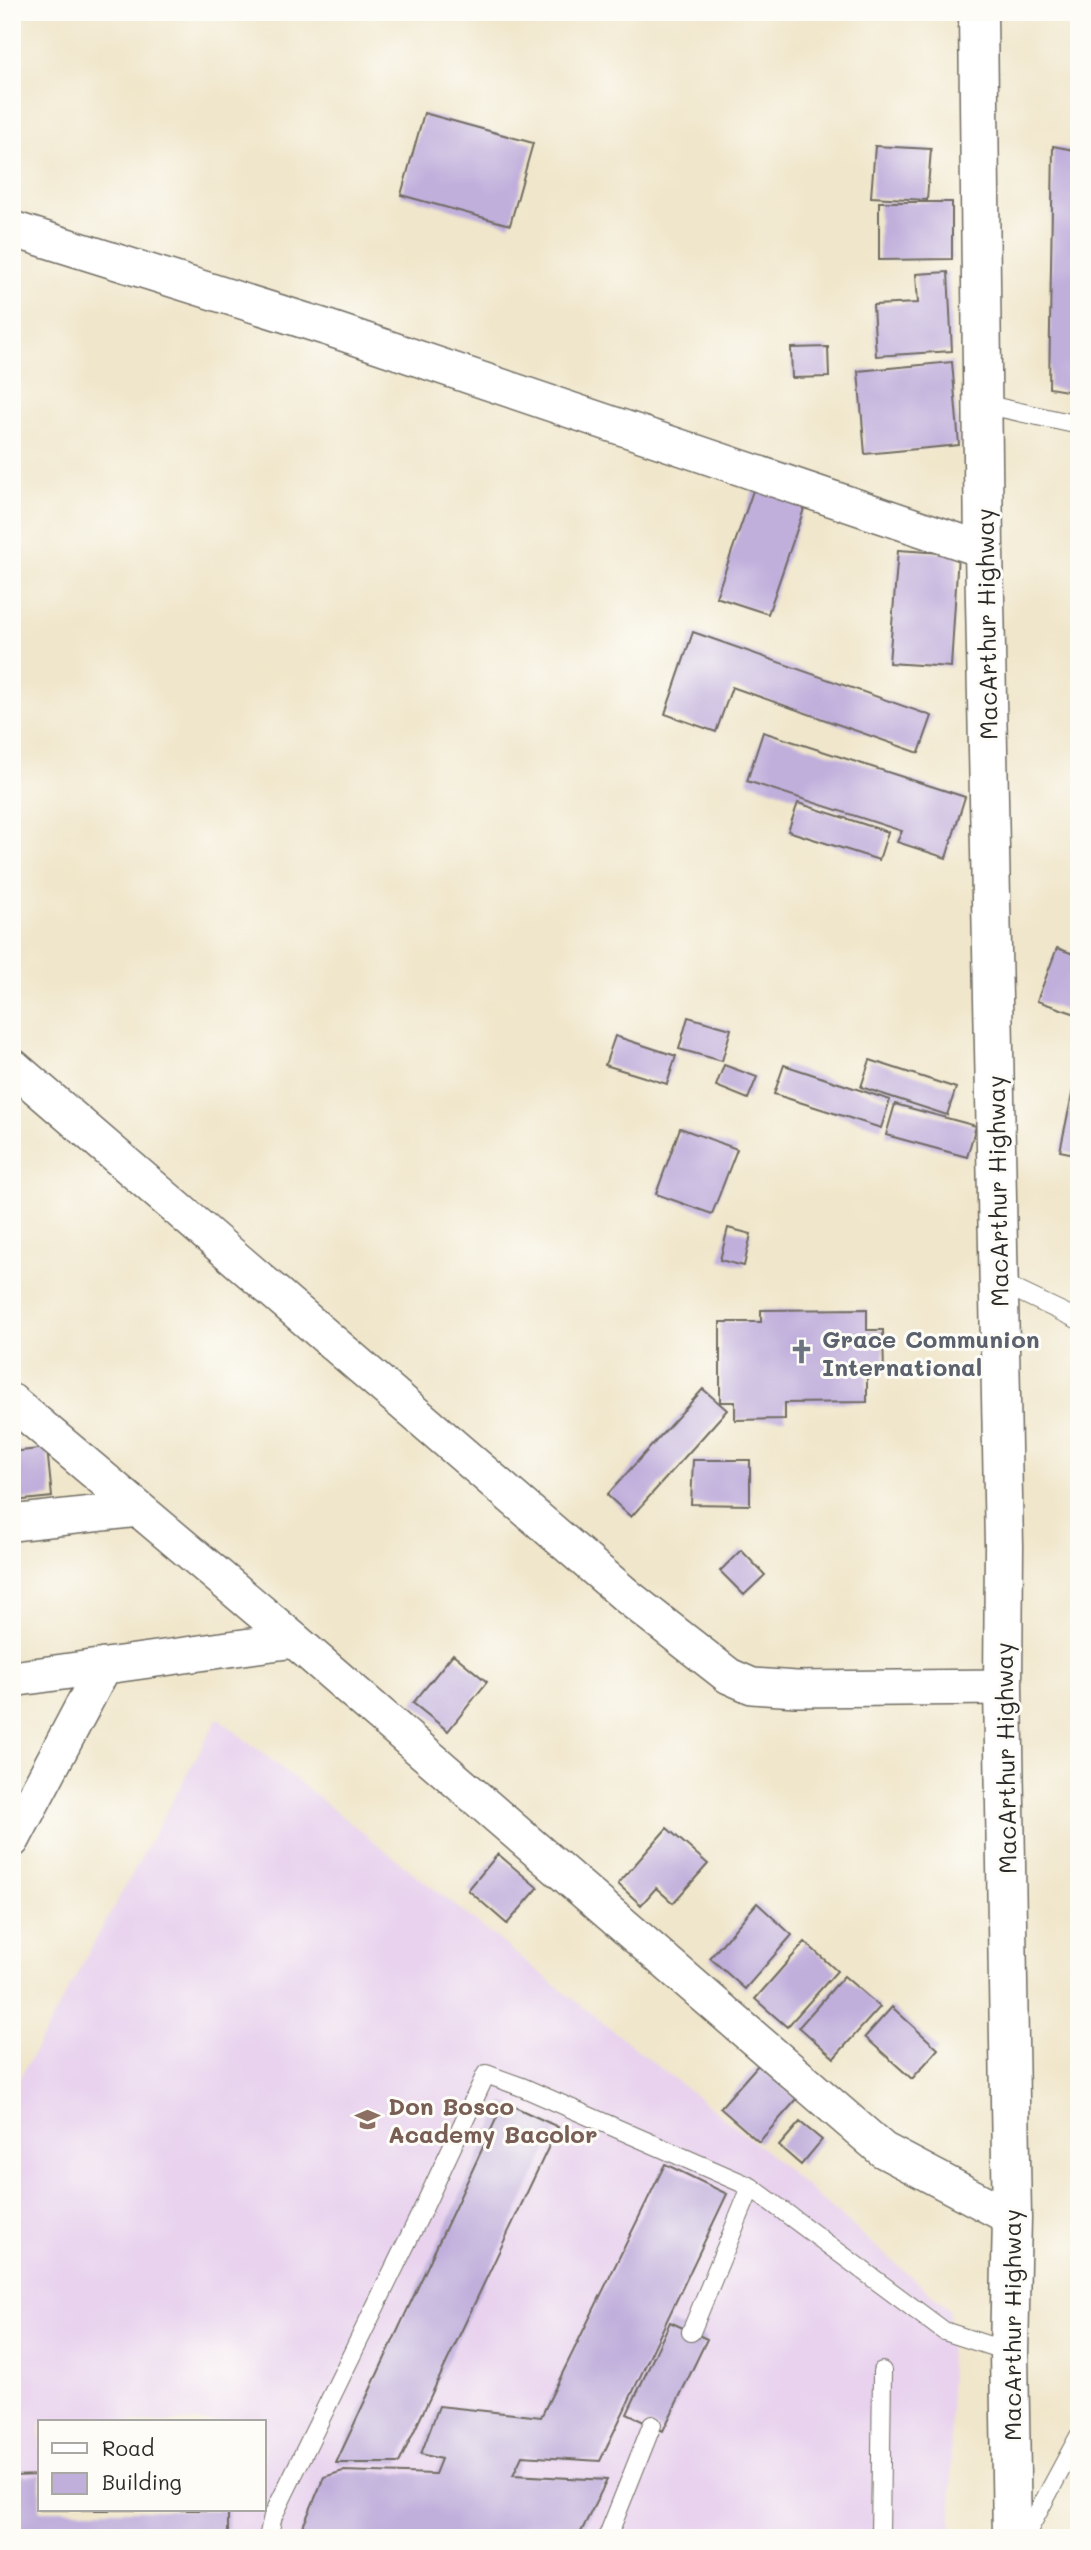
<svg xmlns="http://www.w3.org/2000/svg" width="1091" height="2550" font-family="Mali,sans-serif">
	<rect width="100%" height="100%" fill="#fdfcf7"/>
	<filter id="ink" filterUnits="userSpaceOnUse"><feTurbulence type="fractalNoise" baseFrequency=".0143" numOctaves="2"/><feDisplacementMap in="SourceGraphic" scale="14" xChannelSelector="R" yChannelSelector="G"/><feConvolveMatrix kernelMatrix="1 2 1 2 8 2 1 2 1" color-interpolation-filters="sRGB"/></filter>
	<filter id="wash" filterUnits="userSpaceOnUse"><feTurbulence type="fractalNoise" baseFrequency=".00686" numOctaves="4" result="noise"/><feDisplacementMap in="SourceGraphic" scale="28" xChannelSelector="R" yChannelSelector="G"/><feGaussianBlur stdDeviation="1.57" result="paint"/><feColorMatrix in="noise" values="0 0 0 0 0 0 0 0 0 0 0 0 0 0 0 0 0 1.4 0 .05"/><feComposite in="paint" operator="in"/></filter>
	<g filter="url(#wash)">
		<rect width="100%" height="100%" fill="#f0e6cb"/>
		<path fill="#e8d2ee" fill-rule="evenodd" d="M218,1718L759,2146L949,2309L952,2538H12V2092ZM40,2422H264V2510H40Z"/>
		<g id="blocks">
			<path fill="#c0aedb" d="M424,113L533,143L510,225L401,195Z
				M875,146L931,149L927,200L871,197Z
				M1053,146L1079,151V393L1049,388Z
				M879,202H952V259L879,260Z
				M948,272L952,351L876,356L873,305L918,303L916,274Z
				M828,347L829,377L792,378L791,348Z
				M952,362L959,445L865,454L858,371Z
				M755,485L806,503L768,614L716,597Z
				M898,550L958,554L951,667L889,663Z
				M693,632L932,716L919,753L732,687L716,732L665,714Z
				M763,732L965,797L946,858L897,842L902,831L747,781Z
				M798,803L888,832L879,860L788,831Z
				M1057,948L1079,956V1015L1037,1001Z
				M688,1017L731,1029L722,1061L679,1049Z
				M615,1036L676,1056L667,1084L605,1065Z
				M870,1060L956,1088L947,1115L861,1087Z
				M724,1065L757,1077L748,1099L716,1086Z
				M784,1065L890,1100L881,1128L774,1094Z
				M1073,1090L1079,1092V1155L1060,1151Z
				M895,1104L976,1126L967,1157L886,1135Z
				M680,1128L737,1149L712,1214L656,1194Z
				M728,1228L751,1234L744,1266L720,1260Z
				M867,1309V1330H883L884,1374H867V1402L785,1403V1419L735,1420V1402H720V1322H761V1310Z
				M703,1389L727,1410L631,1517L607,1495Z
				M47,1448L52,1497L14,1501L12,1452Z
				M693,1460H750V1505L691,1504Z
				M741,1550L765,1575L744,1595L720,1571Z
				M453,1654L487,1682L448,1731L413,1703Z
				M667,1828L708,1864L673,1903L656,1888L641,1905L618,1884Z
				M498,1854L538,1888L507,1924L468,1890Z
				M757,1903L792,1935L745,1989L710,1958Z
				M805,1942L837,1971L787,2027L755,1999Z
				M844,1976L880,2007L834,2058L799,2027Z
				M892,2007L938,2049L912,2079L865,2037Z
				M758,2065L797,2099L759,2142L720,2108Z
				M504,2102L558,2127L399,2463H336Z
				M800,2122L822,2140L801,2165L779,2146Z
				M665,2164L727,2194L600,2461L522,2456L513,2475L607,2480L578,2538H298L324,2477L343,2471L435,2474L441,2459L421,2454L439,2406L541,2417Z
				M670,2322L707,2339L663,2431L627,2414Z
				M40,2475V2510H228V2538H12V2476Z"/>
		</g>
	</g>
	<g filter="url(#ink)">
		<use href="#blocks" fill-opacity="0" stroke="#706c63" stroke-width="2"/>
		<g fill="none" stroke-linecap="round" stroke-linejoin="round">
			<defs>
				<path id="service" d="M983,404L1079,425
					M999,1282L1079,1320
					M691,2332L751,2187
					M268,2538L273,2516L423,2209L486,2074L522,2087L751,2187L944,2331L1009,2352
					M607,2538L652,2425
					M880,2538L882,2371
					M1024,2538L1079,2436"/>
				<path id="minor" d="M12,229L325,327L984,550
					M12,1066L628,1597L729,1676L752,1686L796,1689L1003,1687
					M12,1402L294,1640L883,2150L1012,2218
					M12,1523L138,1509
					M12,1679L294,1640
					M12,1840L104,1666"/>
				<path id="secondary" d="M978,12L984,550L1004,1546L1003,1687L1012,2218L1009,2352L1012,2538"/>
			</defs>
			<use href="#service" stroke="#706c63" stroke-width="20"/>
			<use href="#minor" stroke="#706c63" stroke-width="38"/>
			<use href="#secondary" stroke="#706c63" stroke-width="41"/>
			<use href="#service" stroke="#fff" stroke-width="18"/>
			<use href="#minor" stroke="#fff" stroke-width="35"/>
			<use href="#secondary" stroke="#fff" stroke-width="38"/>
		</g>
	</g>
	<defs>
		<symbol id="church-bare" viewBox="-9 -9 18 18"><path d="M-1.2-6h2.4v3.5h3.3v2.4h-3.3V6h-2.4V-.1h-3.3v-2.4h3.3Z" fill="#6b7280" stroke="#fdfcf7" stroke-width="2.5" paint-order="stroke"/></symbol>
		<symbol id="school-bare" viewBox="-9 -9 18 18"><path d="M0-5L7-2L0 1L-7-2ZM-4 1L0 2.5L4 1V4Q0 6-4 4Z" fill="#8d6e63" stroke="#fdfcf7" stroke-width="2.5" paint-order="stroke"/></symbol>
	</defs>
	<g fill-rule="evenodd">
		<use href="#church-bare" x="784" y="1334" width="35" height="35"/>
		<use href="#school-bare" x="350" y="2102" width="35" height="35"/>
	</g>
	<g text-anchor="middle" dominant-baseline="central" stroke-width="6" stroke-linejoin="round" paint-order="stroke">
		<g font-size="24" fill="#2b2b2b" stroke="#fdfcf7">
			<text transform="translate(986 624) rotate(-91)">MacArthur Highway</text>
			<text transform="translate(997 1191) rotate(-91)">MacArthur Highway</text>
			<text transform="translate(1005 1758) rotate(-91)">MacArthur Highway</text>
			<text transform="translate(1011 2325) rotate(-90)">MacArthur Highway</text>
		</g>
		<g font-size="24" font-weight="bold" fill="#5b616d" stroke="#fdfcf7" text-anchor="start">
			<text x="822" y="1338">Grace Communion<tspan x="822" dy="28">International</tspan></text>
		</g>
		<g font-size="24" font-weight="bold" fill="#785e54" stroke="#fdfcf7" text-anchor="start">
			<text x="388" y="2105">Don Bosco<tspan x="388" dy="28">Academy Bacolor</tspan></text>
		</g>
	</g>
	<rect width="1091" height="2550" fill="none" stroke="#fdfcf7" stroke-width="42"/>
	<rect x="38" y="2420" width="228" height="91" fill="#fdfcf7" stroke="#a9a8a5" stroke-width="2"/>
	<rect x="52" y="2443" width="35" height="10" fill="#ffffff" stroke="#a9a8a5" stroke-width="2"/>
	<text x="102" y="2456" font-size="21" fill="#2b2b2b">Road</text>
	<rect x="52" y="2473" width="35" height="21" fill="#c0aedb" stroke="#a9a8a5" stroke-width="2"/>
	<text x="102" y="2490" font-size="21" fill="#2b2b2b">Building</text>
</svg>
